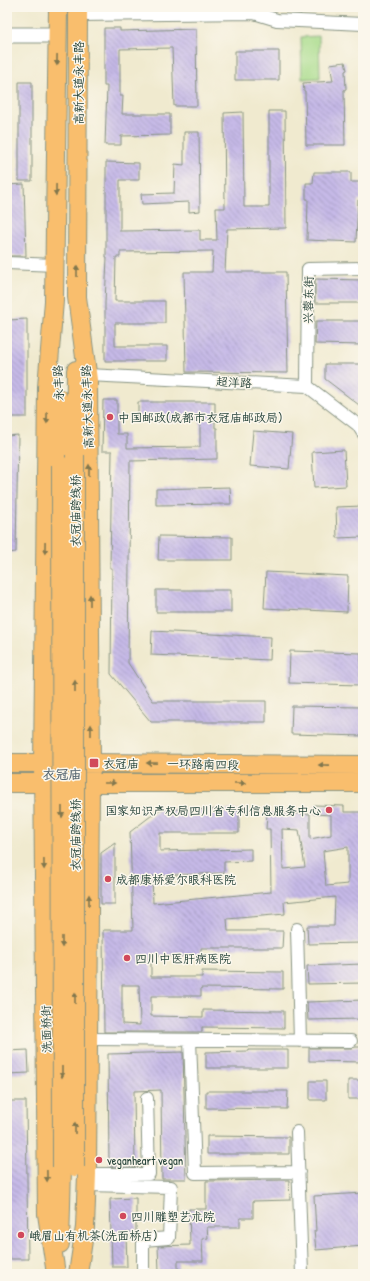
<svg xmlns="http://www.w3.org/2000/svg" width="370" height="1281" font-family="'Patrick Hand','LXGW WenKai TC',sans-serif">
	<defs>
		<pattern id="building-back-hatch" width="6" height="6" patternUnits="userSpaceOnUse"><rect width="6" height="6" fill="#c6b9e7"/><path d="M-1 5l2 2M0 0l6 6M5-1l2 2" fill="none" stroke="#a098bc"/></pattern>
	</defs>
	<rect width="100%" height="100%" fill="#fbf7ec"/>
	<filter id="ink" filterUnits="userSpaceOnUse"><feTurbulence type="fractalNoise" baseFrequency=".025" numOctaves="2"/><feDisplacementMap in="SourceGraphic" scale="8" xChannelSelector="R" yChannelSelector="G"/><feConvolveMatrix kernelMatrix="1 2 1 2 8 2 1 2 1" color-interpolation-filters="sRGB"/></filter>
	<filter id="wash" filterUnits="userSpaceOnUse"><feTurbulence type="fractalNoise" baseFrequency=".012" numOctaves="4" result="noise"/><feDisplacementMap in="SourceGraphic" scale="16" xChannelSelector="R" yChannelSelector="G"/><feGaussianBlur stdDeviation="0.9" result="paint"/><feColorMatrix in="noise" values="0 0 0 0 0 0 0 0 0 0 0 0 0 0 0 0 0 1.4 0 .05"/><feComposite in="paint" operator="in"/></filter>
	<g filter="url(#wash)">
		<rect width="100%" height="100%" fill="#f0eacf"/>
		<path fill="#a9dc8b" stroke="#648c60" d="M319,36L320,78L302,79L301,37Z"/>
		<g id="blocks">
			<path fill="url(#building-back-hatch)" fill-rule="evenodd" d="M104,28H120V31L196,29L197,106H174L172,48L120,49V96H123L122,114H170V135L121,136V145H105L107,86H104Z
				M235,51H279V80H235Z
				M345,62L347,70L345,71L346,89L344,90L345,145H306L305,91H304L303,83L333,81L330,64Z
				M19,82H32V181H19Z
				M269,111H285L286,228L227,229L225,272H286L288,373L186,372L184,272H212L213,251L120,252V257H116L115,301H165V323H115V346H167V361H105V303L107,257H106V162L139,163V180H120V231L200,230V240H217L216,208H225L224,113L243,112L244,207H269Z
				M184,132H199L200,211L189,212V202L142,204L141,194L174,193L175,164L184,165Z
				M314,172H351V182H361V200H358L356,242L307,240L308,199H306V183H313Z
				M24,184L26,256H7V185Z
				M315,279L363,280V303H315Z
				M27,319V417H7V320Z
				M316,321H363V345L315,344Z
				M325,364H363V408L325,379Z
				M103,400H117V434H127V448L200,447V420H138V402H215V428H217V459L130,461L128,663L153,701H266V722H151L111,674L112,568H110L112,451H102Z
				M253,431L292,434L289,469L250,466Z
				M18,435L16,552L7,553V436Z
				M344,450L346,486L314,488L312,452Z
				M230,487L231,504L156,505V489Z
				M363,506V537L337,538L336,507Z
				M159,536L232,537V560H158Z
				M266,572L348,576L347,612L264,608Z
				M156,590H231V612H156Z
				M152,631L271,637L270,660L151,655Z
				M290,651L361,653L360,685L289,683Z
				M292,706L363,707V736L291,734Z
				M314,805L344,806V812H363V943L308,944L307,926H334L335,897L284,902L285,914L227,919L228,931H283L282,948H201V956H151V977H202V971L283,972V989L201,988V996H151V1016L203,1017V1010L284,1011V1028L202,1027V1032H104L103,930H133L130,832L160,809L239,810V833H160V851L251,849V861L224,862V873L152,876L153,903L271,892L270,829H266L267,813L310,814V839L331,835V815L314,814ZM282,829L299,830L305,867L283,869ZM348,847V884L326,886L323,851ZM122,985H139L140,1025L122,1024Z
				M115,843V904H101V853Z
				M363,964V983L308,984L307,966Z
				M363,1000V1019L308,1020L307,1002Z
				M356,1047H363V1062L309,1061V1048H351Z
				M28,1050L29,1073L7,1074V1051Z
				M248,1050H288V1068H206V1052L248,1051Z
				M183,1052L186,1179H162L161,1090L134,1091L135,1166H109L108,1054Z
				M348,1080H363V1099H348Z
				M310,1081H326V1100H310Z
				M206,1091H288L287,1109L206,1108Z
				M7,1101H26L28,1259H7Z
				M207,1136L289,1137V1154H207Z
				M289,1180L290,1200L253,1201V1218H240V1227H207L208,1238L202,1239L203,1261H178V1271H159L158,1246L190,1245L189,1209H206V1181Z
				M363,1193V1246L316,1250L314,1231H316L314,1196Z
				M136,1198V1233H126L127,1267H112L110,1199Z"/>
		</g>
	</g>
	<g filter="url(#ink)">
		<use href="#blocks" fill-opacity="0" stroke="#889482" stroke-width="1"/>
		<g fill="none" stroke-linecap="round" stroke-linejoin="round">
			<defs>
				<path id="minor" d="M78,15L254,13L277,20L363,24
					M7,263L55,265
					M88,375L307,386L358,425L363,433
					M307,386L308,269L363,268
					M297,929L300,1041
					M88,1039L351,1041
					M190,1040L195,1173L299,1172
					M297,1132L302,1274
					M87,1174H149L147,1098
					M87,1185L171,1187L169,1238L143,1240V1274"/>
				<path id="tertiary" d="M7,35H58"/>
				<path id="primary" d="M78,7L77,297L88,380L91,763L90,783L87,1174L85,1227L78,1274
					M58,398L61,465
					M75,455L76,370
					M7,763H54
					M80,763L363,765
					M7,783H363
					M60,1244L62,1167
					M56,1274L47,1214L43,763L47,387L54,301L58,7"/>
			</defs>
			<use href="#minor" stroke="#889482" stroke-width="14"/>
			<use href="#tertiary" stroke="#889482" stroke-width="17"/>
			<use href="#primary" stroke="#889482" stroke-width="20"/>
			<use href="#minor" stroke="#fff" stroke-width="12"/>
			<use href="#tertiary" stroke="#fff" stroke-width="15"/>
			<use href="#primary" stroke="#f9be6d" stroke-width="18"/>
			<defs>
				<path id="primary-bridge" d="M75,455V1167
					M61,465L62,1167"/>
			</defs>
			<use href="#primary-bridge" stroke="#889482" stroke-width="20" stroke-linecap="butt"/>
			<use href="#primary-bridge" stroke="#f9be6d" stroke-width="18"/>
		</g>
		<defs><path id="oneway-solid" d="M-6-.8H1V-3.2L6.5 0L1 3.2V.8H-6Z"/></defs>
		<g fill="#81774e">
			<use href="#oneway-solid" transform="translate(57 60) rotate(91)"/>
			<use href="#oneway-solid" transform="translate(56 190) rotate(91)"/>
			<use href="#oneway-solid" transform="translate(77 271) rotate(-90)"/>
			<use href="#oneway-solid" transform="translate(47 418) rotate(91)"/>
			<use href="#oneway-solid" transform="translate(89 470) rotate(-90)"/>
			<use href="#oneway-solid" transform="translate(45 548) rotate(91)"/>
			<use href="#oneway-solid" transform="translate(90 600) rotate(-90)"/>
			<use href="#oneway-solid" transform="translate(75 686) rotate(-90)"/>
			<use href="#oneway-solid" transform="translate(91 730) rotate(-90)"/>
			<use href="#oneway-solid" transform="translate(152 763) rotate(-179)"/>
			<use href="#oneway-solid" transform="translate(324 765) rotate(-179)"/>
			<use href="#oneway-solid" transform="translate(110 783)"/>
			<use href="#oneway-solid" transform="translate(240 783)"/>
			<use href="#oneway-solid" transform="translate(62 812) rotate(90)"/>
			<use href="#oneway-solid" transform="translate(44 864) rotate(89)"/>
			<use href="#oneway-solid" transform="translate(89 900) rotate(-90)"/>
			<use href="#oneway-solid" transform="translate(62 942) rotate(90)"/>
			<use href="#oneway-solid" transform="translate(75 998) rotate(-90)"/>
			<use href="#oneway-solid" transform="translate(62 1072) rotate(90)"/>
			<use href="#oneway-solid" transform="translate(75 1128) rotate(-90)"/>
			<use href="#oneway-solid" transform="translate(47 1176) rotate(89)"/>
		</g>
	</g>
	<g fill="#d1495b" stroke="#fbf7ec" stroke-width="1.5">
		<circle cx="110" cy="417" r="4"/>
		<rect x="89" y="758" width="10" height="10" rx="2"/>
		<circle cx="329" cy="810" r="4"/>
		<circle cx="108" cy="879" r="4"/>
		<circle cx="127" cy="958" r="4"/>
		<circle cx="99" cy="1160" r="4"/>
		<circle cx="123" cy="1216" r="4"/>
		<circle cx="21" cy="1235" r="4"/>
	</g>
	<g text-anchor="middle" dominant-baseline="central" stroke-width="3" stroke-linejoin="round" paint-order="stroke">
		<g font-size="12" fill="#1f3d34" stroke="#fbf7ec">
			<text transform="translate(78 83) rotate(-90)">高新大道永丰路</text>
			<text transform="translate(308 300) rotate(-89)">兴蓉东街</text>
			<text transform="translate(234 382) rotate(3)">超洋路</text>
			<text transform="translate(58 383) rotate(-92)">永丰路</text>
			<text transform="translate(87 407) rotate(-92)">高新大道永丰路</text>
			<text transform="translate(75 511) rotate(-90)">衣冠庙跨线桥</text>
			<text transform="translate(203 764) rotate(1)">一环路南四段</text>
			<text transform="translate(75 835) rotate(-90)">衣冠庙跨线桥</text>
			<text transform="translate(46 1029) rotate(-91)">洗面桥街</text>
		</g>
		<g font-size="12" fill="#1f3d34" stroke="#fbf7ec" text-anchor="start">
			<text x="118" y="417">中国邮政(成都市衣冠庙邮政局)</text>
			<text x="103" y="763">衣冠庙</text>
			<text x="321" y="810" text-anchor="end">国家知识产权局四川省专利信息服务中心</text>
			<text x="116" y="879">成都康桥爱尔眼科医院</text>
			<text x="135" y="958">四川中医肝病医院</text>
			<text x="107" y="1160">veganheart vegan</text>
			<text x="131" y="1216">四川雕塑艺术院</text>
			<text x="29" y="1235">峨眉山有机茶(洗面桥店)</text>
		</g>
		<g font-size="13" font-weight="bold" fill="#596873" stroke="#fbf7ec">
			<text x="62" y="774">衣冠庙</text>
		</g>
	</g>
	<rect width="370" height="1281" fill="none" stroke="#fbf7ec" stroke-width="24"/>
</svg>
